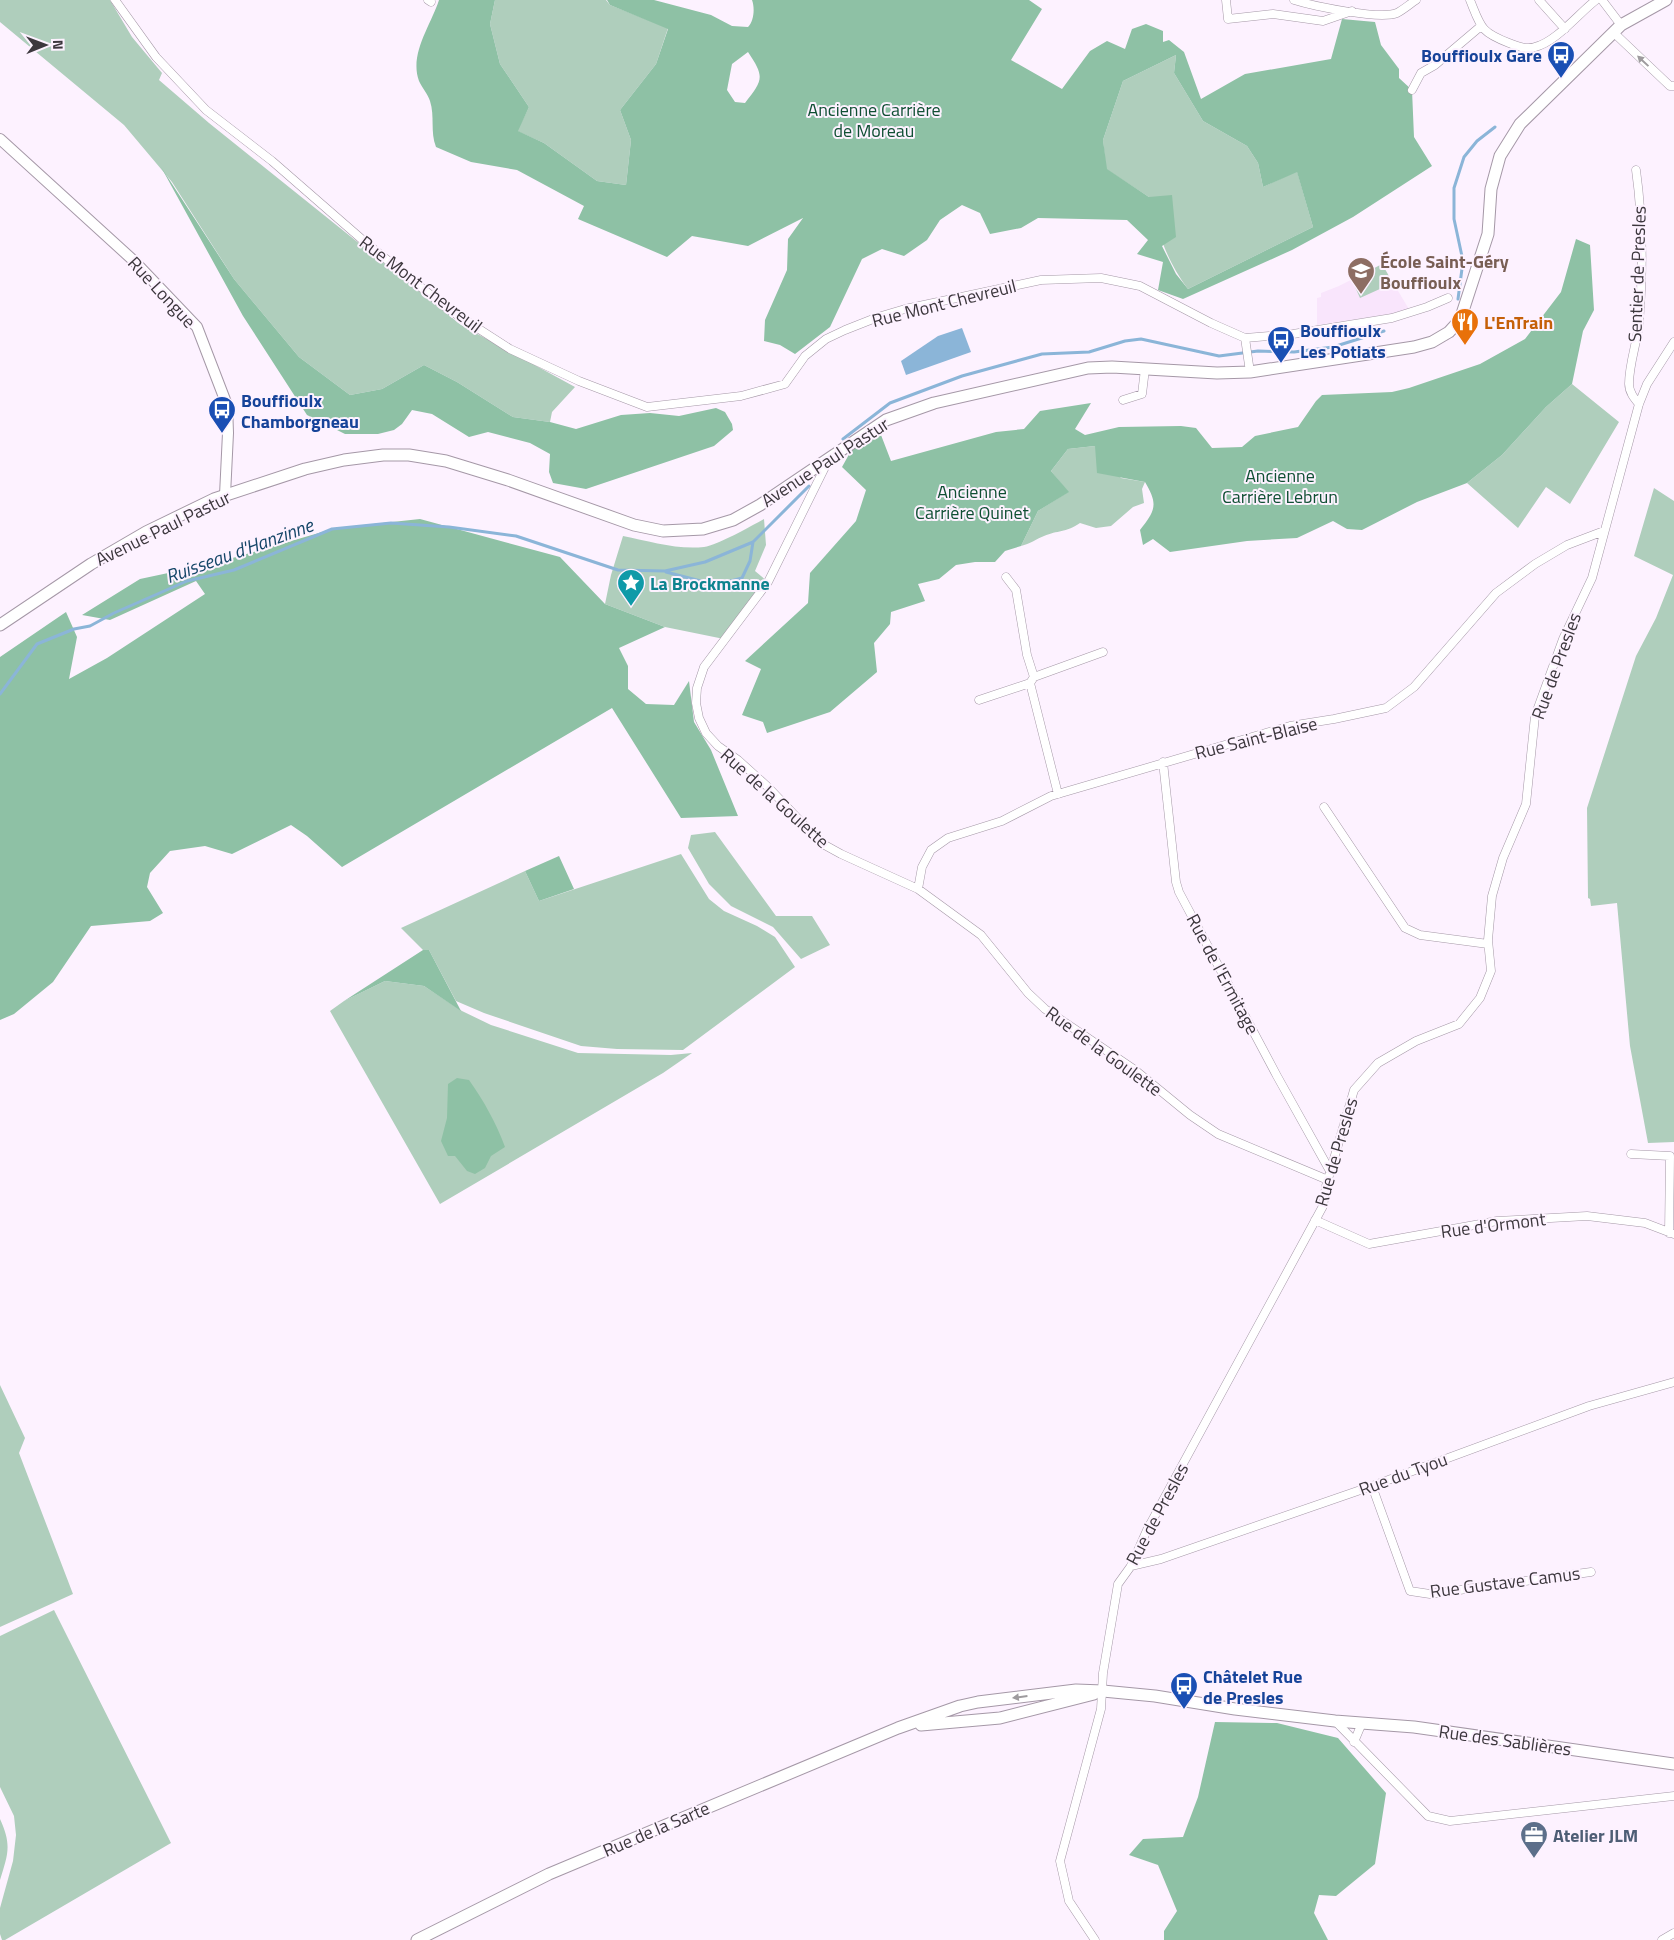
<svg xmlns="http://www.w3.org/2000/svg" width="1674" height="1940" font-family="'Titillium Web',sans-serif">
	<rect width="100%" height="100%" fill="#fdf2ff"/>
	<path fill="#f9e5fc" d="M1382,264L1410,311L1317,325V298L1321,297V293L1339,286Z"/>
	<path fill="#afcebc" d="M0,0H110L132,37L162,73L159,80L209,123L461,325L575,387L552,412L550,422L513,417L457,382L424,365L382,389L350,395L299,357L234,279L172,182L124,125L0,22Z
		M495,0H606L610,5L668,28L656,64L620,110L631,140L626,185L597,181L544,143L517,131L529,107L500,64L490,24Z
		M1176,55L1174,73L1203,121L1247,146L1258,163L1263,187L1297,171L1313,227L1188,289C1165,258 1159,234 1149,197L1106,169L1103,140L1123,81Z
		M1382,264L1393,283L1360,298L1352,280Z
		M1572,384L1619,422L1570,504L1546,487L1518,528L1467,483L1502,455L1546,407Z
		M1095,446L1121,478L1145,482L1142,489L1144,503L1133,507L1111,526L1096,528L1080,523C1065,533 1058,530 1044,536C1036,539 1030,544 1021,546L1038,511L1068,492L1051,471L1068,449Z
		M1654,488L1674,501V1142L1648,1143L1630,1046L1617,903L1591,906L1590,899L1588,898L1587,808L1636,656L1656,618L1673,575L1634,556Z
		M764,519L766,545L755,571L768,582L724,639L665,627L605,604L611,575L623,536C649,541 677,550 704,547C718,545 751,526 764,519Z
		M715,832L776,916H812L830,945L801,959L773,927L731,906L709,884L688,848L691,835Z
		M681,854L709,899L724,911L757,926L775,937L795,967L683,1050L617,1049L581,1046L484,1013L456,1001L429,950H423L401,928L525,871L539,901Z
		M385,981L424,986L462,1011L491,1025L578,1053L671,1055L692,1053L663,1073L440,1204L330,1011L344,1001Z
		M0,1385L25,1438L19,1453L73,1594L0,1627Z
		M54,1610L171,1843L5,1940H2L0,1934V1908L13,1861L16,1835L14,1816L0,1787V1636Z
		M0,1819C12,1845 8,1854 0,1880Z"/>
	<path fill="#8ec1a5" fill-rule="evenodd" d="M439,0H495L490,24L500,64L529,107L518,131L544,143L597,181L626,185L631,140L620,110L656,64L668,29L610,5L607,0H654L711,15L732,26L748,27C754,21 755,8 752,0H1029L1042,9L1011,60L1062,89L1090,51L1107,41L1125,49L1132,29L1146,24L1163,31V42L1169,40L1184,52L1201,99L1245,74L1331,59L1342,19L1375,22L1381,45L1399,69V78L1412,90L1414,137L1432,166L1353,217L1292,250L1183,299L1158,290L1163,262L1137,254L1148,240L1127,220L1038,218L1021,228L990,234L980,213L962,205L940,220L927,240L904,256L882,249L862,259L830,327L795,354L780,345L764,341L765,320L787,270L788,239L803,218L748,246L692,236L667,257L578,219L584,206L517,170L471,162L436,147C430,132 435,116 430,101C428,94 422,88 419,81C409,54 431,25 439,0ZM748,52C765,77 763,80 745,103L735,102L727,90L732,64ZM1176,55L1174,73L1203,121L1247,146L1258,163L1263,187L1297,172L1313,227L1188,289L1176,274L1162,246L1176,237L1172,195L1149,197L1107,169L1103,140L1123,81Z
		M161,167L234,279L299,357L350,395L382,389L424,365L457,382L513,417L550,422L576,429L621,415L650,413L679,416L716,408L725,412L732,424L733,430L714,446L586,489L553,483L549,472L550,454L530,443L488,432L469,437L432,414L412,410L402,424L394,430L378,434H345L307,415L243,316Z
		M1576,239L1590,245L1594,310L1583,331L1572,384L1546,407L1502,455L1467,483L1417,502L1362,530L1347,529L1333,521L1297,538L1247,541L1170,552L1153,539L1143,545L1140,530C1156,510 1158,504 1145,482L1097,473L1095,446L1068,449L1051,471L1069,492L1038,511L1021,546L1005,551L995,562H975L956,565L939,579L918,584L925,601L891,612L890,624L874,643L877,672L830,712L767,733L763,722L742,715L761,669L745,661L808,603L810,573L856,521L866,490L842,467L852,449L881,435L891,461L996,432L1024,429L1040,411L1091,403L1075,429L1085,435L1119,427L1181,426L1196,428L1212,448L1242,447L1255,436L1298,427L1316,401L1322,395L1392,392L1409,388L1480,364L1525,339L1561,292Z
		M420,519L560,557L605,604L665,627L619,648L628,666V689L646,704L674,705L689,681L694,722L711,750L738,816L681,818L612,708L342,867L307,836L291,825L232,854L205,846L170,851L150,873L147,887L163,913L150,921L91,926L53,982L14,1014L0,1020V657L66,612L77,637L69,679L107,658L205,594L196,581L110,620L82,615L140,579L215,563L336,528Z
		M559,856L574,889L539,901L525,871Z
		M423,950H429L461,1011L424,986L385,981L344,1001Z
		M457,1078L469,1080C484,1101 496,1123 505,1147L491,1156L485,1168L475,1174L467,1171L455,1156H448L441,1141L447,1118L448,1084Z
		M1215,1722L1277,1723L1338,1738L1386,1793L1375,1864L1336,1896L1319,1895L1314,1913L1328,1940H1164V1931L1177,1911L1158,1865L1129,1855L1143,1839L1183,1837L1198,1797Z"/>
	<path fill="#8bb5d8" d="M962,328L971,352L906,375L901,361L938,336Z"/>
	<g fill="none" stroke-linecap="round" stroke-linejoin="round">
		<path stroke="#8bb5d8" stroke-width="3" d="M1458,299L1463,261L1454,219V188L1464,157L1477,141L1495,127
			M843,439L890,403L962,376L1042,354L1089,352L1125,341L1141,339L1219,356L1258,351L1294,352L1333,347L1384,331
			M666,572L716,585L742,578L750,561L753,542
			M0,694L37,644L74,629L90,626L114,613L187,581L234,570L332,529L391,523L449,527L516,536L618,570L665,571L705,562L753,542L809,486"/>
		<defs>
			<path id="minor" d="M115,0L156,57L206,110L272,161L365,242L448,309L510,349L579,381L647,407L741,396L785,384L805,356L826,339L845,330L878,317L905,309L1041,280L1101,278L1140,286L1211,323L1245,338L1293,334L1392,318L1427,307L1448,298
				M428,0L431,2
				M1226,0L1228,19L1273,14L1323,21L1352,11
				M1294,0C1313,6 1380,20 1397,13C1403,10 1410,4 1416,0
				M1470,0C1481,27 1480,32 1509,43C1517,46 1526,50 1535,47C1556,42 1578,14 1596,0
				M1539,0L1565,29
				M1602,0L1621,25
				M1613,32L1670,86H1674
				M1412,90L1421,73L1435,65L1481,26
				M1636,170C1643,220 1643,273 1639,323C1637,343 1629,364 1629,384C1629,392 1634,398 1639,404
				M1245,338L1250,372
				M1123,400L1142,394L1145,369
				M828,461L768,582L704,667L697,688L696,703L699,718L706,733L718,746L738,760L769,788L821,843L841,854L918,889L981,935L1028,993L1045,1009L1135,1070L1190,1115L1218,1134L1328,1180
				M1006,577L1016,590L1027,655L1034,677
				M1034,677L1030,683L1058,794
				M1034,677L1103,652
				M979,700L1030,683
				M1163,762L1176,882L1179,892L1277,1076L1330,1171
				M1324,807L1405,928L1420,935L1488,944
				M918,889L922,867L931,850L948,838L1002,821L1051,796L1290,726L1334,719L1386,708L1414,687L1496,593L1535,564L1567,545L1604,531
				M1631,1154L1670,1156L1669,1233
				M1315,1220L1369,1244L1497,1221L1587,1216L1645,1223L1674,1234
				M1372,1486L1410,1591L1430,1594L1591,1572
				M1131,1566L1161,1559L1372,1486L1589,1406L1674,1382
				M1335,1721L1428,1816L1450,1821L1674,1796
				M1354,1742L1362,1723
				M1095,1940L1069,1901L1060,1861L1101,1709L1103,1673L1118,1584L1131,1566L1147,1530L1323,1206L1326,1186L1354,1090L1378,1063L1416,1041L1459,1024L1480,998L1491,971L1488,940L1492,896L1503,858L1526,804L1535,716L1563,639L1592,578L1639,404L1647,384L1674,342
				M1662,1940L1674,1933"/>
			<path id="tertiary" d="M0,139L134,261L197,327L227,405L228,433L225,495"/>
			<path id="secondary" d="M0,625L91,564L146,532L214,499L305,469L344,460L383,455H409L446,461L508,480L634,525L663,531L703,529L733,520L760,505L886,420L934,403L1088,368L1112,367L1217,373L1250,372L1414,347L1432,342L1449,332L1460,320L1488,234L1491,189L1500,156L1520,124L1621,25L1666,0
				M921,1725L1000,1718L1094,1694
				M417,1940L549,1874L898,1728L960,1706L978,1702L1076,1690L1103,1691L1155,1696L1235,1709L1335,1721L1414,1727L1674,1764"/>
		</defs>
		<use href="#minor" stroke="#a598a7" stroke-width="9"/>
		<use href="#tertiary" stroke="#a598a7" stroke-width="12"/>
		<use href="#secondary" stroke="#a598a7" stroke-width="13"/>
		<use href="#minor" stroke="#fff" stroke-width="8"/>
		<use href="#tertiary" stroke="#fff" stroke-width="10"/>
		<use href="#secondary" stroke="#fff" stroke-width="11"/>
	</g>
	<defs><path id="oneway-solid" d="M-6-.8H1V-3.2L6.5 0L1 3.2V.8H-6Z" transform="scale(1.25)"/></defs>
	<g fill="#9e9b9e">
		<use href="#oneway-solid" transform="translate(1643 61) rotate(-137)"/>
		<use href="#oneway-solid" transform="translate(1020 1697) rotate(173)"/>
	</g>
	<defs>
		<symbol id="bus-pin" viewBox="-11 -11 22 30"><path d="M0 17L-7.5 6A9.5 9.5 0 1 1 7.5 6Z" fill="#1a4fb4" stroke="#fdf2ff"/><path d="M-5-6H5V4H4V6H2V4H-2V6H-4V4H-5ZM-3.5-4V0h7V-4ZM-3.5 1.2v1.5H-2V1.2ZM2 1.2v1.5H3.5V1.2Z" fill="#fff"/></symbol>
		<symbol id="school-pin" viewBox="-11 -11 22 30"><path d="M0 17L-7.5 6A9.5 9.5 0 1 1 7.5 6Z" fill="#8d6e63" stroke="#fdf2ff"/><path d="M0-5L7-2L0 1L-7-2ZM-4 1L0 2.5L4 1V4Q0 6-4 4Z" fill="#fff"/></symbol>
		<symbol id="restaurant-pin" viewBox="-11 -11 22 30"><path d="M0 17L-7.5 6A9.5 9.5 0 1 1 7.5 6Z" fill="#e8710a" stroke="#fdf2ff"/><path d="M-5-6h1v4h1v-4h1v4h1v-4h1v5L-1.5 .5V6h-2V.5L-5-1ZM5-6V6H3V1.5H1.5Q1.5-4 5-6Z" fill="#fff"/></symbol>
		<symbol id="sight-pin" viewBox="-11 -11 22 30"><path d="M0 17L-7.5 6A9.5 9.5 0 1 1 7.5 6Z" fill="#0f9aa8" stroke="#fdf2ff"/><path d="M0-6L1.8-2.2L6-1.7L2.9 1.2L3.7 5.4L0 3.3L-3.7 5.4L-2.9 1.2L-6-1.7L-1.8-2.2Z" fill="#fff"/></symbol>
		<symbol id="office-pin" viewBox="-11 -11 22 30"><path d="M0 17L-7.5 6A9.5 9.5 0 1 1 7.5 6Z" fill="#5c6f8a" stroke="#fdf2ff"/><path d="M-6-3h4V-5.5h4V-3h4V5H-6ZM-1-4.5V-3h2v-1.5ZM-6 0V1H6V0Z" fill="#fff"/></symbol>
	</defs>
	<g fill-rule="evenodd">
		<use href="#bus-pin" x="1545" y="39" width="32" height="43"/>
		<use href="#school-pin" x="1345" y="255" width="32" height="43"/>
		<use href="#restaurant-pin" x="1449" y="306" width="32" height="43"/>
		<use href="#bus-pin" x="1265" y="324" width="32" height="43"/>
		<use href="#bus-pin" x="206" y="394" width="32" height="43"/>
		<use href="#sight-pin" x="615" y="567" width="32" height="43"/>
		<use href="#bus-pin" x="1168" y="1670" width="32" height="43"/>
		<use href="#office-pin" x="1518" y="1819" width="32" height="43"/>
	</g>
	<g text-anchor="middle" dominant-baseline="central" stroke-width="4" stroke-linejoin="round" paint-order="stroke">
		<g font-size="18" font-weight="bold" fill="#164399" stroke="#fdf2ff" text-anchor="start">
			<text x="1542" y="55" text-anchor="end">Bouffioulx Gare</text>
			<text x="1300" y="330">Bouffioulx<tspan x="1300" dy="21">Les Potiats</tspan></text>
			<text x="241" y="400">Bouffioulx<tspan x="241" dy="21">Chamborgneau</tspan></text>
			<text x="1203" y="1676">Châtelet Rue<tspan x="1203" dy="21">de Presles</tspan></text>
		</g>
		<g font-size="18" fill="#0f4f33" stroke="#fdf2ff">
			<text x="874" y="109">Ancienne Carrière<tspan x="874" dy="21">de Moreau</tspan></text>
			<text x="1280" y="475">Ancienne<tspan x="1280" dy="21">Carrière Lebrun</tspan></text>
			<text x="972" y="491">Ancienne<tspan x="972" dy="21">Carrière Quinet</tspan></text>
		</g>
		<g font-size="18" font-weight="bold" fill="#785e54" stroke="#fdf2ff" text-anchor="start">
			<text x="1380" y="261">École Saint-Géry<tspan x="1380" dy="21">Bouffioulx</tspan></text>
		</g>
		<g font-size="18" fill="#3c373d" stroke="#fdf2ff">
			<text transform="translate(1637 274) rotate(-88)">Sentier de Presles</text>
			<text transform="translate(421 284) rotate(37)">Rue Mont Chevreuil</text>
			<text transform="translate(162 292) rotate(47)">Rue Longue</text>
			<text transform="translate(944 303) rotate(-14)">Rue Mont Chevreuil</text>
			<text transform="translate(825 462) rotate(-33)">Avenue Paul Pastur</text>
			<text transform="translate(163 528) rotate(-26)">Avenue Paul Pastur</text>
			<text transform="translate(1556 666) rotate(-70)">Rue de Presles</text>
			<text transform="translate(1256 738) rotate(-14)">Rue Saint-Blaise</text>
			<text transform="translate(775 798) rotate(42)">Rue de la Goulette</text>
			<text transform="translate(1223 974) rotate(62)">Rue de l'Ermitage</text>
			<text transform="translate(1104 1051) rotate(36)">Rue de la Goulette</text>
			<text transform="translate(1336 1152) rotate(-74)">Rue de Presles</text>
			<text transform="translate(1493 1225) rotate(-7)">Rue d'Ormont</text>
			<text transform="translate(1403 1474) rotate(-20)">Rue du Tyou</text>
			<text transform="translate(1157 1514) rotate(-62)">Rue de Presles</text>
			<text transform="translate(1505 1582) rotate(-7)">Rue Gustave Camus</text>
			<text transform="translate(1505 1740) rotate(8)">Rue des Sablières</text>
			<text transform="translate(656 1829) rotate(-23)">Rue de la Sarte</text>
		</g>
		<g font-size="18" font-weight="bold" fill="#c56008" stroke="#fdf2ff" text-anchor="start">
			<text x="1484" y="322">L'EnTrain</text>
		</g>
		<g font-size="18" font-weight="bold" fill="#0d838f" stroke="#fdf2ff" text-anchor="start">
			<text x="650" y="583">La Brockmanne</text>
		</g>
		<g font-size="18" font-weight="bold" fill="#4e5e75" stroke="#fdf2ff" text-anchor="start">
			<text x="1553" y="1835">Atelier JLM</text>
		</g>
		<g font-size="19" font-style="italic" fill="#154668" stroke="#fdf2ff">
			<text transform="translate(239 550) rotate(-20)">Ruisseau d'Hanzinne</text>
		</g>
	</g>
	<g transform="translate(45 45) rotate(89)" stroke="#fdf2ff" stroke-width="4" paint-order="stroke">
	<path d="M0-4L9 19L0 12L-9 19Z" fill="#3c373d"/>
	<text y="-8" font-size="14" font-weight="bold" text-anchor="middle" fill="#3c373d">N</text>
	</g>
</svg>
